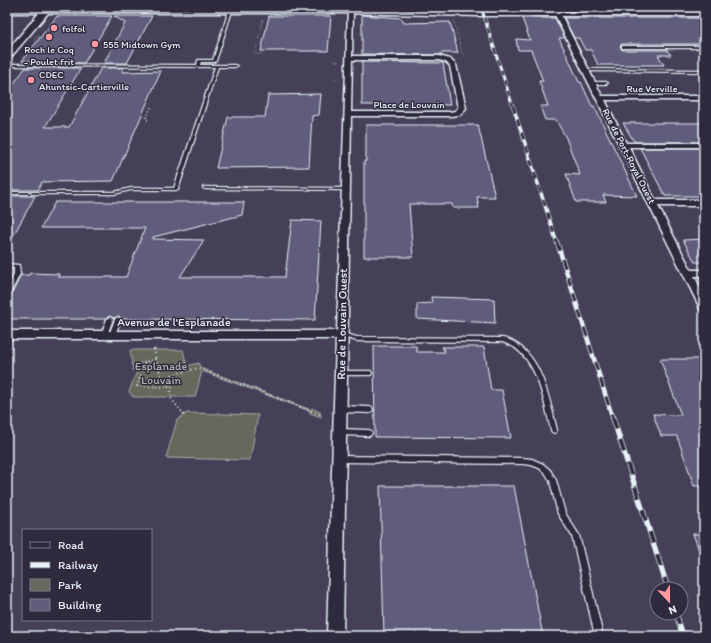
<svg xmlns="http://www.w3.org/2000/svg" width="711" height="643" font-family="Itim,sans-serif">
	<rect width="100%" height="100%" fill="#393449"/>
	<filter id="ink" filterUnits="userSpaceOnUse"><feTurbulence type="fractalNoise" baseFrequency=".025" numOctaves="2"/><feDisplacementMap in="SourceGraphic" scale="8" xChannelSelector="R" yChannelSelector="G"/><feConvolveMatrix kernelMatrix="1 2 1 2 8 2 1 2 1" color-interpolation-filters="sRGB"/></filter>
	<g filter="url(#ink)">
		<path fill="#454058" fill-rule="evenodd" d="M7,7H704V636H7V75L34,42L7,41ZM23,530H151V620H23ZM657,589H681V613H657Z"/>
		<path fill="#65695c" stroke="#a6adaa" d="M130,350H183L187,366L199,363L200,368L311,410L312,408L320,412L321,417L310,413V411L202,371L195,397H133L129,392L137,371H133Z
			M187,413L258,415L250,460L166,458L177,420Z"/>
		<path fill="#615d7b" stroke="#e8f1f8" d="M563,7H704V10H565Z
			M362,15L401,18L404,23L450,22L458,53H441V55L362,54Z
			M57,16H112L84,63L22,61Z
			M114,16H152L127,63H104L125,23Z
			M269,16H331L328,51H261Z
			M522,18H555L565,38H559L579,82H581L592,106H594L599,116L637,196L603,195L606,202H576L566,174L580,175L566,138L556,120H545L540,106H548L539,81H543L531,50H518L516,39L530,40Z
			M564,18H704V44H622L620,46L622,50H667L671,55H658L664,65H598L591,50H585L579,38H574Z
			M362,62L443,63L450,105H362Z
			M25,68H81L45,127H69L101,68H124L122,72L161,71L113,181L42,182L38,190H7V93Z
			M321,94L319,115L312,116L309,167L216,168L228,117H265L268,95Z
			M623,123H704V142H636L633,140Z
			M366,125H478L495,197H477L479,208H453L452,204H409L413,257H364V161H366Z
			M640,148H704V196H665Z
			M7,196H35L7,247Z
			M55,202H244L242,215L153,237V239L204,240L180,277H285L292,220L321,221L315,320L122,319L119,316L114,318L109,316L106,319H7V297L11,295L21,275H29L30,273L59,274L58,277H126L145,228H41Z
			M704,239V262H695L683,240Z
			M431,297L494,299L495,323L417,319V304L432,303Z
			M374,346H416L417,352H445L442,347H484L491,390H502L511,438L375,437Z
			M660,359H704V486H694L677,436H661L653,414L681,415Z
			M380,486H514L543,636H384Z
			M693,534H704V561H703Z"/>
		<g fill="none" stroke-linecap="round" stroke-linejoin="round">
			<defs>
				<path id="service" d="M442,7H446V14L443,13Z
					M229,10L232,11L216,61L214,62H201L200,65H235L237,66L235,67H218L178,190H131L114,194H7V192H114L131,188H174L215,67L7,66V64L197,65L198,60H213Z
					M622,46H704V48H622Z
					M585,69L704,70V72L586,71L584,70Z
					M591,82H606L608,83L606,84H591Z
					M203,187L345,188L347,189L345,190L205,189L203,188Z
					M7,264L19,265L20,274L10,294L7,296V289L14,274V268H7Z
					M110,317L113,319L107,335L106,336H102L101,335L107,319Z
					M118,317L121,319L115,335L114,336H110L109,335L115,319Z
					M342,333L357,337L503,338C508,339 513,341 517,344C543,361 550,402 557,430L556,432L554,433L552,432L551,430C544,402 539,365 514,347C511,345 506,344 503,342L357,341L340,336L339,335L340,334Z
					M339,371H371L372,373L371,375H339L338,373Z
					M341,406L370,407L372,408L373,410L372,412L370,413L341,412L339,411L338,409L339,407Z
					M340,429L369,430L371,431L372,433L371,435L369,436L340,435L338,434L337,432L338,430Z
					M339,456L523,458L532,459L543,464L550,470L556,480L565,513L579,535L603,636H595L572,536L558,514L550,481L546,474L539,468L531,465L523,464L339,462L337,461L336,459L337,457Z"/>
				<path id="minor" d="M551,7H557L602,96H704V100H605L626,143H704V147H629L655,200H704V206H658L691,270H704V276H694L704,295V310L700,309L699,306Z
					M348,10L353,11L352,56H439L450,59L456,65L466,108L460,115L450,116H351L343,636H327L336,339H7V331H337ZM352,60H439L446,62L450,66L458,108L455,111L450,112H351Z"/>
				<path id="tertiary" d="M45,7H53L52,9H339L480,12H704V16H480L339,13H48L10,58L7,59V51L39,13H7V9H43Z"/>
			</defs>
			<use href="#service" stroke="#e8f1f8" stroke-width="2.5"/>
			<use href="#minor" stroke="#e8f1f8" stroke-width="3"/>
			<use href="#tertiary" stroke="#e8f1f8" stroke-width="3"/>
			<path stroke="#e8f1f8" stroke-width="1" stroke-dasharray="0.5 2" stroke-linecap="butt" d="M263,19L255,54H264
				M454,21L462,53L465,55
				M34,39L40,37L36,36
				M335,61L339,62
				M334,78L338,80"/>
			<path stroke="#e8f1f8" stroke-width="1.5" stroke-dasharray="1 2.5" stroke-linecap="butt" d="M148,120L146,119L151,107"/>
			<path stroke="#e8f1f8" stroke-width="2" stroke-dasharray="1 3" stroke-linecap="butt" d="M154,349L156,359
				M156,359L161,378H170L168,387L137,386L145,362Z
				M136,365L145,362
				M159,369L179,364
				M140,378H161
				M170,378L171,375L198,368L322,415
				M168,387H172L170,397L184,415"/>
			<use href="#service" fill="#2f2a3d" fill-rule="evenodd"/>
			<use href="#minor" fill="#2f2a3d" fill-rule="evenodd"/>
			<use href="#tertiary" fill="#2f2a3d" fill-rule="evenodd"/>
			<defs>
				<path id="rail-far3" d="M481,7L513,107"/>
				<path id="rail-far2" d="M513,106L557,243"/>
				<path id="rail-far1" d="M557,242L613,419"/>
				<path id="rail" d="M613,418L668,589
					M676,613L683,636"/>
			</defs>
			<use href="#rail-far3" stroke="#e8f1f8" stroke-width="3"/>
			<use href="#rail-far2" stroke="#e8f1f8" stroke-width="3.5"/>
			<use href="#rail-far1" stroke="#e8f1f8" stroke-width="4.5"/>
			<use href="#rail" stroke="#e8f1f8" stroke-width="5.5"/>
			<use href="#rail-far3" stroke="#2f2a3d" stroke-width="2" stroke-dasharray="5.5" stroke-linecap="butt"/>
			<use href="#rail-far2" stroke="#2f2a3d" stroke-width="2.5" stroke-dasharray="7" stroke-linecap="butt"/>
			<use href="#rail-far1" stroke="#2f2a3d" stroke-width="3" stroke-dasharray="9" stroke-linecap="butt"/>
			<use href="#rail" stroke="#2f2a3d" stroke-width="4" stroke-dasharray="12" stroke-linecap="butt"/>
		</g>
	</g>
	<g fill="#ff9aa2" stroke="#2f2a3d" stroke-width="1.5">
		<circle cx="54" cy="28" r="4"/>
		<circle cx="49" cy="37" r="4"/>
		<circle cx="95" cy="44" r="4"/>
		<circle cx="31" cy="80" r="4"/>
	</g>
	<g text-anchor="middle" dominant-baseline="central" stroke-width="3" stroke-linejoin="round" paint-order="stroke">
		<g font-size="10" fill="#e8f1f8" stroke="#2f2a3d" text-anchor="start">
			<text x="62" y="28">folfol</text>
			<text x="103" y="44">555 Midtown Gym</text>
			<text x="49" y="49" text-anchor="middle">Roch le Coq<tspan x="49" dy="12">- Poulet frit</tspan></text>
			<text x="39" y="74">CDEC<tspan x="39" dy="12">Ahuntsic-Cartierville</tspan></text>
		</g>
		<g font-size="10" fill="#e8f1f8" stroke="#2f2a3d">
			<text x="652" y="88">Rue Verville</text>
			<text x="409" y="104">Place de Louvain</text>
			<text transform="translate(629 156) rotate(63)">Rue de Port-Royal Ouest</text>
		</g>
		<g font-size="12" fill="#e8f1f8" stroke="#2f2a3d">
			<text x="174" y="322">Avenue de l'Esplanade</text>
			<text transform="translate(342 324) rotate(-89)">Rue de Louvain Ouest</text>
		</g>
		<g font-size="12" fill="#adb4b2" stroke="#2f2a3d">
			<text x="161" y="366">Esplanade<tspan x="161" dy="14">Louvain</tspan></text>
		</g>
	</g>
	<rect width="711" height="643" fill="none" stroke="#2f2a3d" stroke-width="24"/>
	<rect x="12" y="12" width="687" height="619" fill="none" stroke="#e8f1f8" stroke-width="1.5" filter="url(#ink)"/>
	<rect x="22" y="529" width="130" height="92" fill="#2f2a3d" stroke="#797a88"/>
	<rect x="30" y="542" width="20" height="6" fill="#2f2a3d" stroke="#797a88"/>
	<text x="58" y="549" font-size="12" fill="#e8f1f8">Road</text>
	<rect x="30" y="562" width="20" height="6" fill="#e8f1f8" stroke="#797a88"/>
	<text x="58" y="569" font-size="12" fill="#e8f1f8">Railway</text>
	<rect x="30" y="579" width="20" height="12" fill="#65695c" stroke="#797a88"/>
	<text x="58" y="589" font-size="12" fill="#e8f1f8">Park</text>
	<rect x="30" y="599" width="20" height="12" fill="#615d7b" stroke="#797a88"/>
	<text x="58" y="609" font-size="12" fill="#e8f1f8">Building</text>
	<g transform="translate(669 601) rotate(158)"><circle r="19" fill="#2f2a3d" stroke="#797a88"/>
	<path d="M0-3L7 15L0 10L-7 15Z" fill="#ff9aa2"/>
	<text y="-6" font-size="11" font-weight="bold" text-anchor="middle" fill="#e8f1f8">N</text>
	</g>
</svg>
